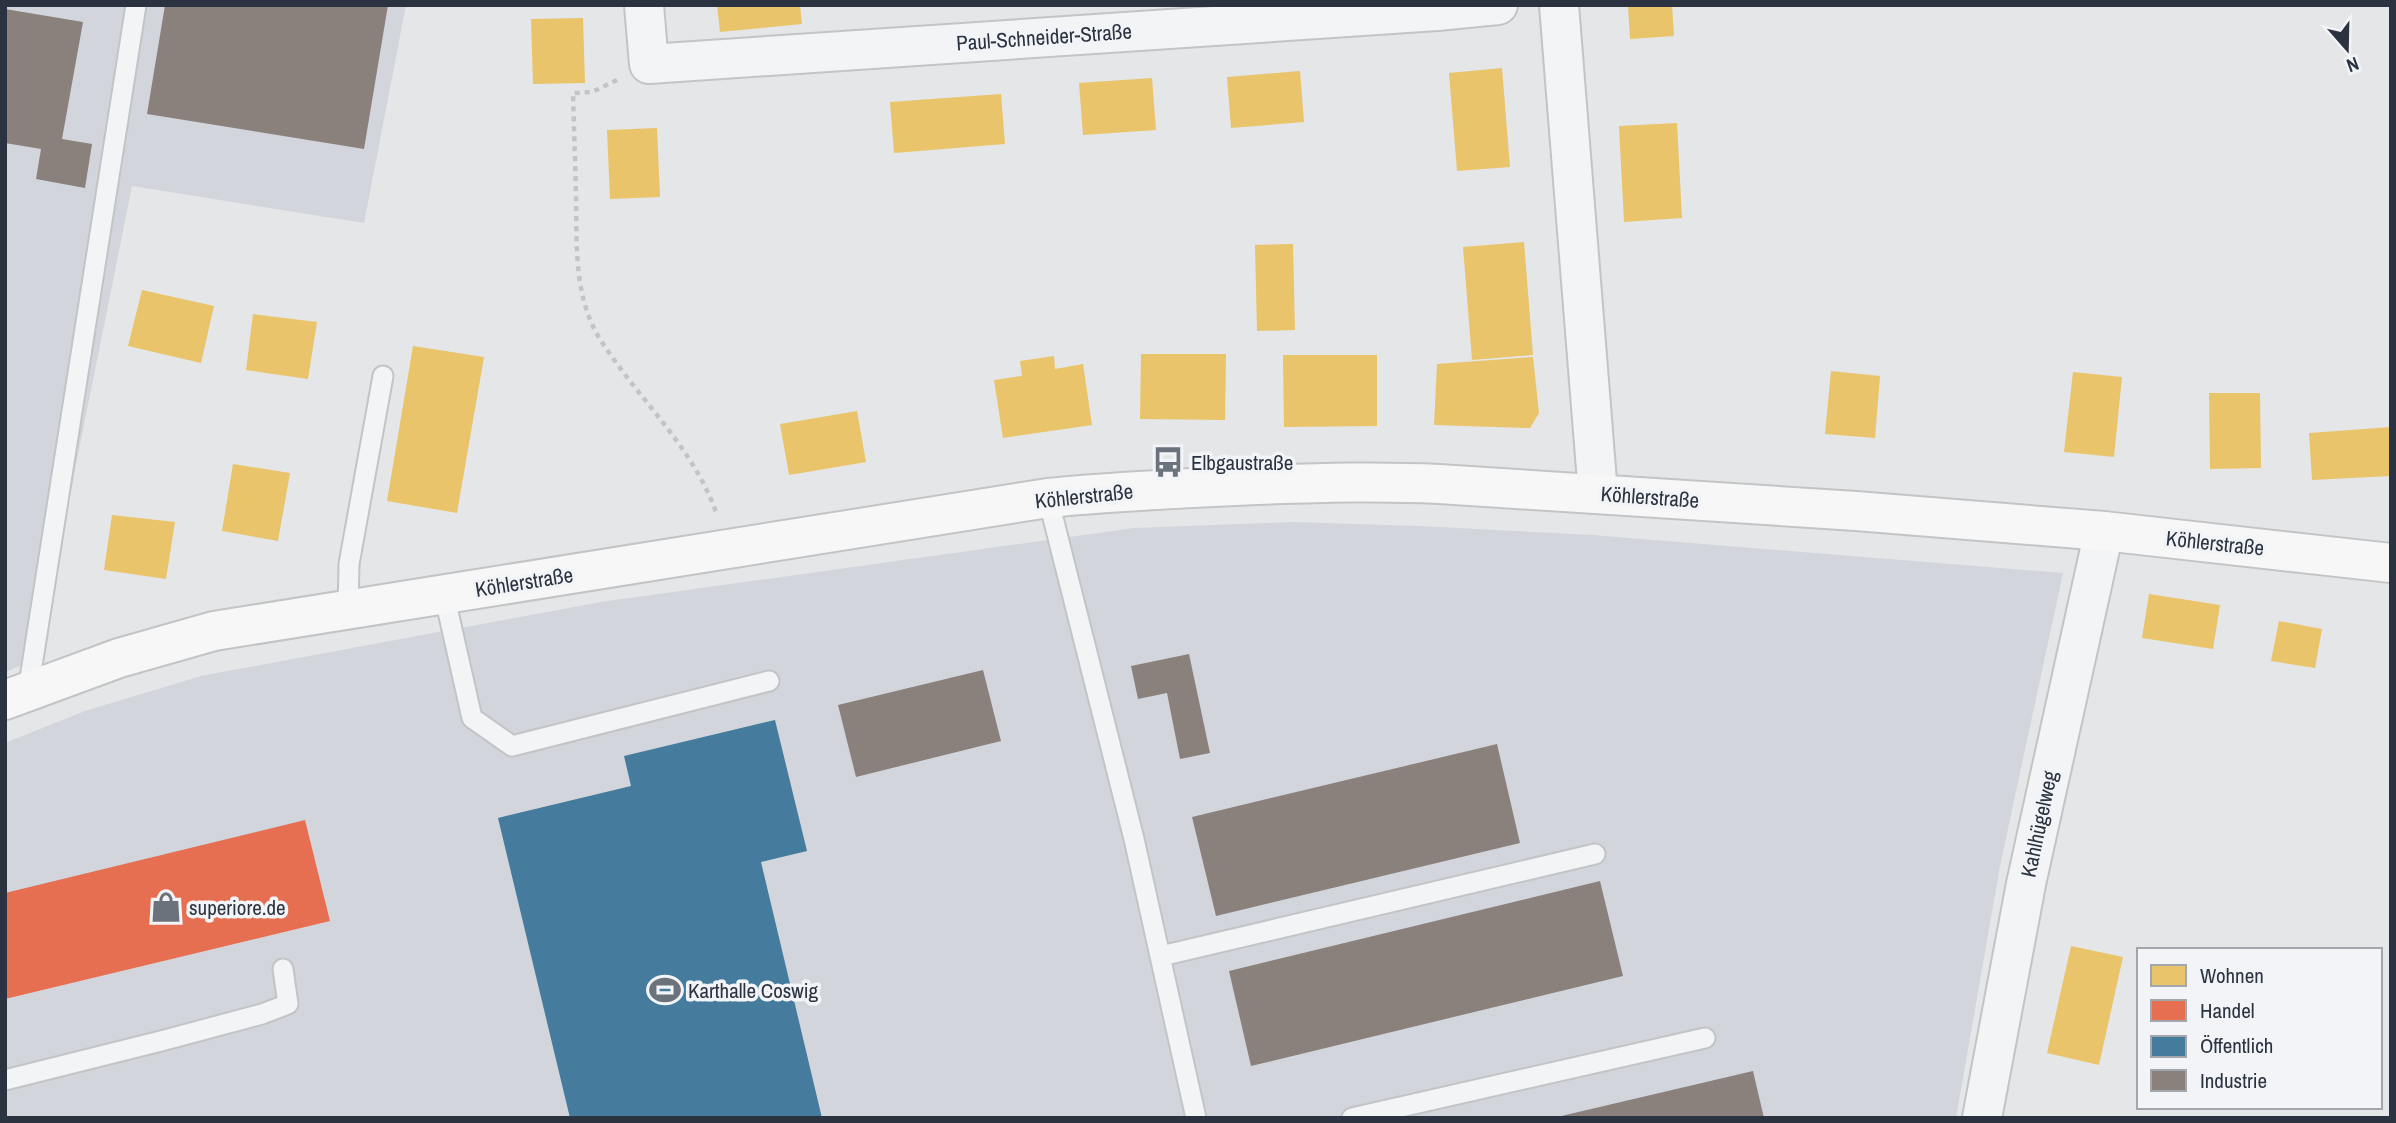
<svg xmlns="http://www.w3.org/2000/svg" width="2396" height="1123" font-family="'Archivo Narrow',sans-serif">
	<rect width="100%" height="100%" fill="#e4e6e8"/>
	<path fill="#d2d5db" d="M5,5H406L364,223L132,186L37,659L5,672Z
		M1294,522L1418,526L1592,535L2063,573L2000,866L1956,1118H5V743L85,711L201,676L601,602L1134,528Z"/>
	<path fill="#e9c46a" d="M717,5H800L802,24L720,32Z
		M1628,5H1672L1674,36L1630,39Z
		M583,18L585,83L533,84L531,19Z
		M1502,68L1510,167L1457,171L1449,73Z
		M1300,71L1304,122L1231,128L1227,77Z
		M1152,78L1156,130L1083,135L1079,83Z
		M1001,94L1005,144L894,153L890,102Z
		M1677,123L1682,218L1624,222L1619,126Z
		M657,128L660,197L610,199L607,130Z
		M1524,242L1533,355L1472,360L1463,247Z
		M1293,244L1295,330L1257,331L1255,245Z
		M142,290L214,306L201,363L128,346Z
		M253,314L317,322L308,379L246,370Z
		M413,346L484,357L457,513L387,501Z
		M1141,354H1226L1225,420L1140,419Z
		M1283,355H1377V426L1284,427Z
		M1054,356L1055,369L1083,364L1092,425L1003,438L994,380L1022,376L1020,361Z
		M1533,357L1539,413L1530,428L1434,425L1437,364Z
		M1831,371L1880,376L1875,438L1825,434Z
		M2073,372L2122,377L2114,457L2064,452Z
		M2209,393H2260L2261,468L2210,469Z
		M857,411L866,462L789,475L780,424Z
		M2391,427V476L2312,480L2309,433Z
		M233,464L290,473L278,541L222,531Z
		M112,515L175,522L166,579L104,570Z
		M2149,594L2220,605L2213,649L2142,638Z
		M2279,621L2322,629L2315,668L2271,661Z
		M2071,946L2123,957L2099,1065L2047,1053Z"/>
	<path fill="#e76f51" d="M305,820L330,921L5,999V893Z"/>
	<path fill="#457b9d" d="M775,720L807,851L761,862L822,1118H570L498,818L631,786L624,756Z"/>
	<path fill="#8a817c" d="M165,5H388L364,149L147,114Z
		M5,9L83,22L62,139L92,144L85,188L36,179L41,149L5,143Z
		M1189,654L1210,753L1180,759L1167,693L1138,699L1131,666Z
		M983,670L1001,741L856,777L838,705Z
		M1497,744L1520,843L1216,916L1192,817Z
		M1600,881L1623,976L1251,1066L1229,971Z
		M1753,1071L1764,1118H1557V1117Z"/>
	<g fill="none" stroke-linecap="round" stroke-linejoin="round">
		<defs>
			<path id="lane" d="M1048,498L1134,839L1196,1118
				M444,594L472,718L512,746L769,681
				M348,610L349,564L383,376
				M28,691L136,5
				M1161,956L1595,854
				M5,1080L161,1041L262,1014L288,1004L283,969
				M1352,1118L1705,1038"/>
			<path id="street" d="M644,5L649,64L1437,11L1498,5
				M1559,5L1598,494
				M1982,1118L2026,884L2104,531"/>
			<path id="secondary" d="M5,700L119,658L214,631L1048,498C1118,491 1187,488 1257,485C1318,483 1378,481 1439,484L1856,511L2104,531L2391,563"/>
		</defs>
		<use href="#lane" stroke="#c2c4c6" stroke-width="23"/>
		<use href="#street" stroke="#c2c4c6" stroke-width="42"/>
		<use href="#secondary" stroke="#c2c4c6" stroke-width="42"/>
		<path stroke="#c3c4c8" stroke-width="4.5" stroke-dasharray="5 5" stroke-linecap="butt" d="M617,80L592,92L573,93C574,127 575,160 576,194C577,243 573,296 600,339C637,398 692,445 716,512"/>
		<use href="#lane" stroke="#f3f4f5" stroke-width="19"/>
		<use href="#street" stroke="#f3f4f5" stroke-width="38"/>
		<use href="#secondary" stroke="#f7f7f7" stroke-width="38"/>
	</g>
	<defs>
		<symbol id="bus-bare" viewBox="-9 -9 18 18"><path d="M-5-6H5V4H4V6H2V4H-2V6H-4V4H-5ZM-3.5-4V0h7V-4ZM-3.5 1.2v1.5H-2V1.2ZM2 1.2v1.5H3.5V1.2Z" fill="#6c727b" stroke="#f2f4f7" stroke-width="2.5" paint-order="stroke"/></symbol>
		<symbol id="shop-bare" viewBox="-9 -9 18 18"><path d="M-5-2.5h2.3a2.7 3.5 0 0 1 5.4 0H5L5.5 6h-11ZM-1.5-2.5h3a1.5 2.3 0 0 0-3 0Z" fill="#6c727b" stroke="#f2f4f7" stroke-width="2.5" paint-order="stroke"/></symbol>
		<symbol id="stadium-bare" viewBox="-9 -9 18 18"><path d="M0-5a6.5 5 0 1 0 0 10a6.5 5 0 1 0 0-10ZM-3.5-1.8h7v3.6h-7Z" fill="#6c727b" stroke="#f2f4f7" stroke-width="2.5" paint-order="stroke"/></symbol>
	</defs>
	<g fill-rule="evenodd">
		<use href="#bus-bare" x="1146" y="440" width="44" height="44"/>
		<use href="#shop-bare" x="144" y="885" width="44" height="44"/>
		<use href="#stadium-bare" x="643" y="968" width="44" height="44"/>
	</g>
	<g text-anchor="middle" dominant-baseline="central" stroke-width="7" stroke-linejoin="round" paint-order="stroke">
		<g font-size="21" fill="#2b3341" stroke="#f2f4f7">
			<text transform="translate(1044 37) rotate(-4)">Paul-Schneider-Straße</text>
			<text transform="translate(1084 496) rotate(-6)">Köhlerstraße</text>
			<text transform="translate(1650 497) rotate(4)">Köhlerstraße</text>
			<text transform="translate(2215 543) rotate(6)">Köhlerstraße</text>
			<text transform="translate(524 582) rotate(-9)">Köhlerstraße</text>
			<text transform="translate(2039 824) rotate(-78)">Kahlhügelweg</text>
		</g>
		<g font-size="21" fill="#2b3341" stroke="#f2f4f7" text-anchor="start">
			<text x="1191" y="462">Elbgaustraße</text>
			<text x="189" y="907">superiore.de</text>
			<text x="688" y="990">Karthalle Coswig</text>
		</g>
	</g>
	<rect width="2396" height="1123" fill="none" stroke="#2b3341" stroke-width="14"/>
	<rect x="2137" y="948" width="245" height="161" fill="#f2f4f7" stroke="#a2a7ae" stroke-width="2"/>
	<rect x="2151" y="965" width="35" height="21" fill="#e9c46a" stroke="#a2a7ae" stroke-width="2"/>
	<text x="2200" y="983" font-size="21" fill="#2b3341">Wohnen</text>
	<rect x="2151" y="1000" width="35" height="21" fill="#e76f51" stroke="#a2a7ae" stroke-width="2"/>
	<text x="2200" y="1018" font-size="21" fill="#2b3341">Handel</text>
	<rect x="2151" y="1036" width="35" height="21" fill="#457b9d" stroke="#a2a7ae" stroke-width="2"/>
	<text x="2200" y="1053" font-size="21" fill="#2b3341">Öffentlich</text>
	<rect x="2151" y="1070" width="35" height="21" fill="#8a817c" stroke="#a2a7ae" stroke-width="2"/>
	<text x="2200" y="1088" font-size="21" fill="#2b3341">Industrie</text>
	<g transform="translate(2347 49) rotate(160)" stroke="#f2f4f7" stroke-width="5" paint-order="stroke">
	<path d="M0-5L12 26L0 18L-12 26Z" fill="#2b3341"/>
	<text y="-10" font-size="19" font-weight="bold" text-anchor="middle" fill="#2b3341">N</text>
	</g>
</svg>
